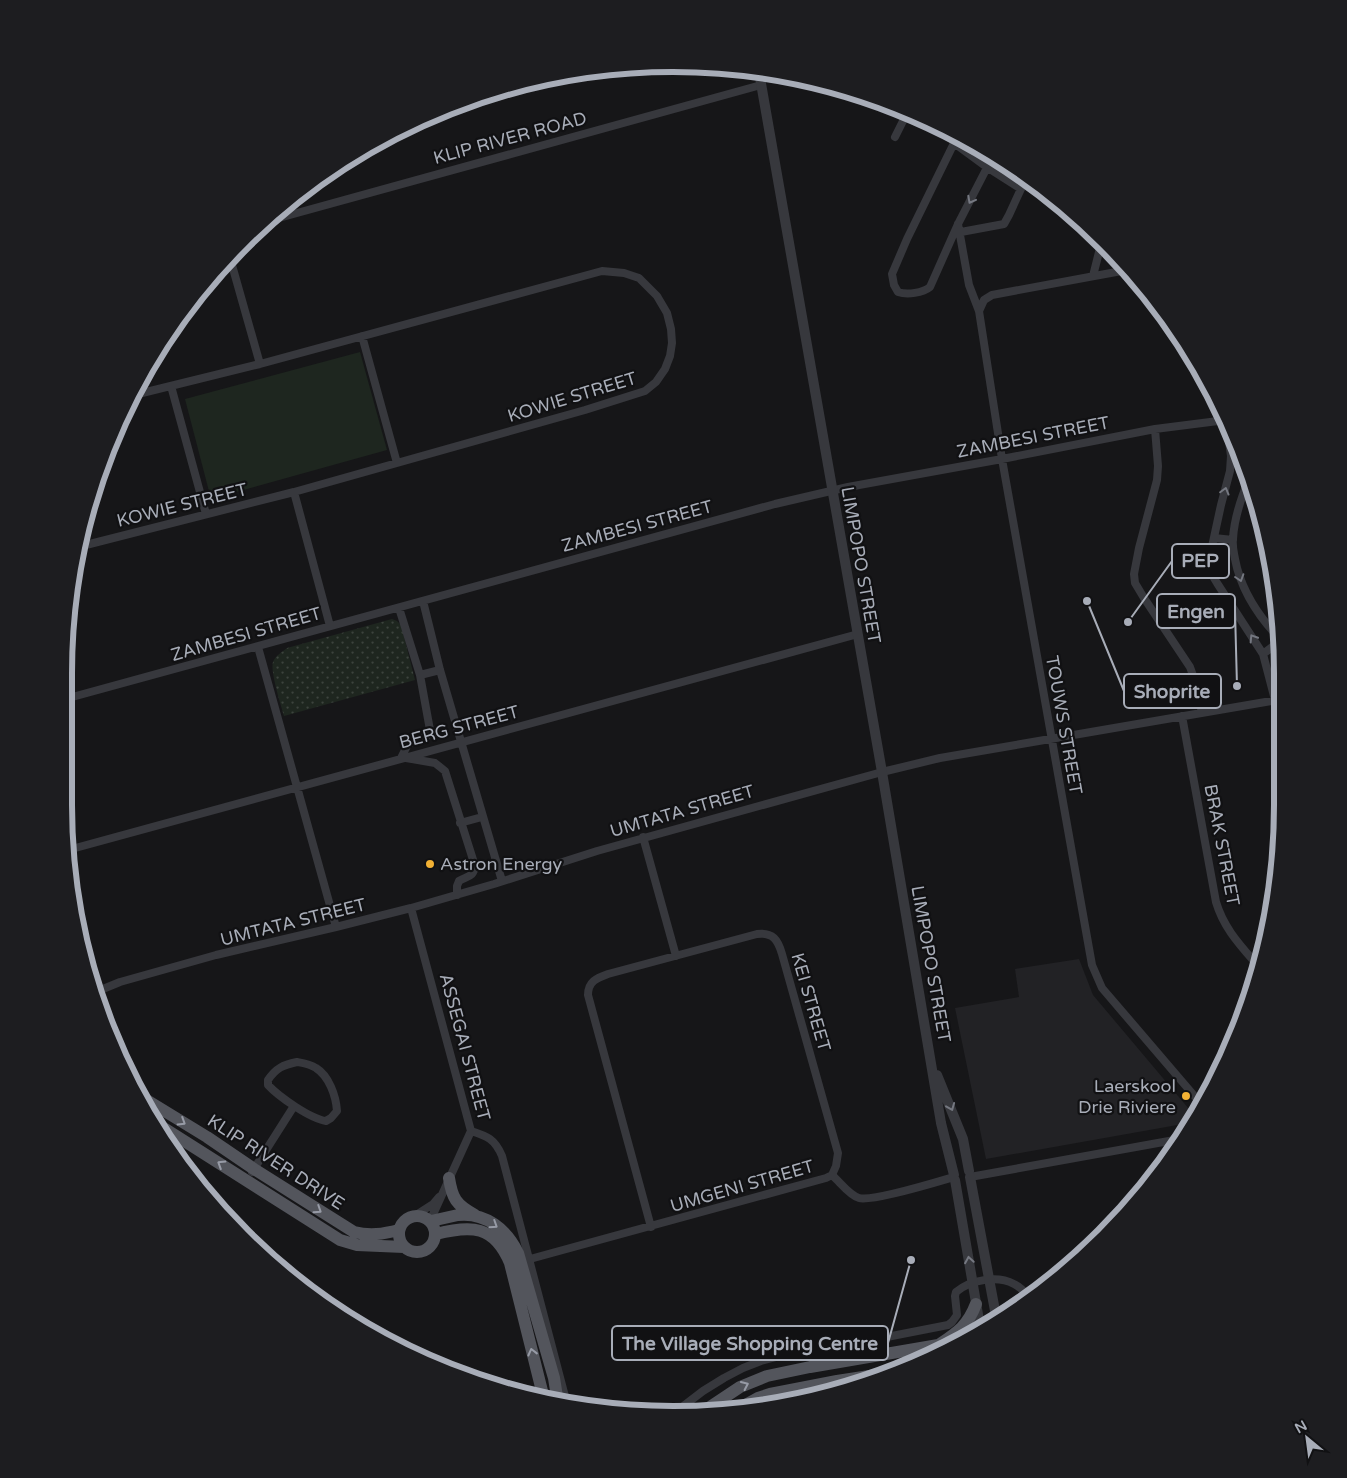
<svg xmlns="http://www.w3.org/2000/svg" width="1347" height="1478" font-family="'Varela Round',sans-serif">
	<defs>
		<pattern id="grass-dots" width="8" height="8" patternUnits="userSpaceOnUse" patternTransform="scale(1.25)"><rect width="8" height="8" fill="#1e261f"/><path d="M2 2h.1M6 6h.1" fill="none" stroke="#3c433d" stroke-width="1.8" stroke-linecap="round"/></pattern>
	</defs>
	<rect width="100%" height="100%" fill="#161618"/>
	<path fill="#222225" d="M1079,959L1093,995L1189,1109L1183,1124L986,1159L955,1008L1019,997L1015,969Z"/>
	<path fill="url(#grass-dots)" d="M392,619L397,621L401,625L415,680L284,716C281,705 270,671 273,662C276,655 282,652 287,648Z"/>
	<path fill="#1e261f" d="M360,352L387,450L211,499L185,399Z"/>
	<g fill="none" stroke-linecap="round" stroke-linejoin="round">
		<path stroke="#37383d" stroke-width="8" d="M895,137L908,111
			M957,137L907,239L892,274L894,285L898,292C907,295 923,293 930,287L958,224L993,156
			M954,143L988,168L1021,189
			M268,221L761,85
			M958,224L969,285L979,311L1002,459L1092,965L1102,988L1203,1106
			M961,232L1004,224L1009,215L1026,178
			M230,258L260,364
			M1093,276L1102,240
			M979,311L984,300L992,295L1127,270
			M362,336L397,463
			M171,386L206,514
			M1226,420L1231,456L1230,471L1221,505L1208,565L1209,570L1217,583L1263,654L1275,700
			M1155,429L1158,466L1157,480L1139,548L1134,574L1135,583L1144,598L1190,667L1195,681L1202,713
			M1249,479C1241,498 1234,519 1233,539C1232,546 1234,553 1235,559C1241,591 1258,616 1280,639
			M294,492L330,626
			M1214,538L1233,540
			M78,547L294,492L585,410L645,391L656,382L665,369L670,356L672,343L671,329L667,313L657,296L639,278L624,273L602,271L260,364L134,395
			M423,601L440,670L502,881
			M399,608L420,675L430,730L427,736L408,744L401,758
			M258,647L336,927
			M1263,654L1280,641
			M420,675L440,670
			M65,699L775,504L848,487L1002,459L1155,429L1226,420
			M1182,716L1216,902C1224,929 1241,946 1259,967
			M406,758L435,763L445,771L475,866C474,877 467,876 459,881L457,886V895
			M460,823L482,817
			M643,837L676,956
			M68,850L858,634
			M411,908L471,1131L430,1221
			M98,991L120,982L216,955L336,927L411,908L494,884L597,851L882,772L940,758L1283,699
			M297,1062C303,1063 310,1064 316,1068C329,1076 336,1096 337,1111L331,1118L326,1121C311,1119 279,1097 268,1085V1080C276,1068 283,1065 297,1062Z
			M471,1131C487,1136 495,1139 502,1156L567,1404
			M252,1172L294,1106
			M970,1177L1180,1139
			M416,1215L433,1204L439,1197
			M651,1227L588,995C588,981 597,978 608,974L757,934C773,932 778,940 782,954L838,1153L836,1166L832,1175
			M530,1259L826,1178L832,1175C840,1182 849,1195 859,1198C872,1202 937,1182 954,1177
			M673,1414L703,1391L724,1378L743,1368L761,1361L780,1356L851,1344L948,1325L952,1322L957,1315L955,1296L956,1292C970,1280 997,1275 1014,1284C1020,1287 1025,1292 1029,1297"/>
		<path stroke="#37383d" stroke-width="10" d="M759,72L882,772L941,1123L954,1175
			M937,1075L963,1139L969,1171
			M970,1177L996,1316
			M955,1180L980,1326"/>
		<path stroke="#53555c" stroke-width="12" d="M140,1096L207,1137L254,1169L354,1232C370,1236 383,1234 399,1230
			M159,1125L340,1240L357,1245L404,1247
			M449,1178C452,1198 456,1205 475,1215
			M399 1234a18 18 0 1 1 36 0a18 18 0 1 1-36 0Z
			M431,1221C440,1219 449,1217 458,1215C486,1212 507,1230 518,1253L554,1378L558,1403
			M436,1234C471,1225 494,1225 510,1263L544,1399
			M940,1344C958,1332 968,1325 976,1304
			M740,1408L758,1398L770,1394L837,1381L889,1373
			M704,1411L740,1387L767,1376L810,1367L950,1343"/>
	</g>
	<defs><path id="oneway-chevron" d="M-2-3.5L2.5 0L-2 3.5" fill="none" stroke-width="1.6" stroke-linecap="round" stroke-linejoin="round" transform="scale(1.25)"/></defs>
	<g stroke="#757881">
		<use href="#oneway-chevron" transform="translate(971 200) rotate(118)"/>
		<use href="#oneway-chevron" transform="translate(1225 491) rotate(-75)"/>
		<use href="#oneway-chevron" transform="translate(1240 578) rotate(72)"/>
		<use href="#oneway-chevron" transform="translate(1253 638) rotate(-122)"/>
		<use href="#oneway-chevron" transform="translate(951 1107) rotate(68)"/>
		<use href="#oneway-chevron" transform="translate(969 1260) rotate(-99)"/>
	</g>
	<g stroke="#979ba6">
		<use href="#oneway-chevron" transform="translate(182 1122) rotate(32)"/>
		<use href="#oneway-chevron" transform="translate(221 1164) rotate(-148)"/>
		<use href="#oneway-chevron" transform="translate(318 1210) rotate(33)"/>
		<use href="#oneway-chevron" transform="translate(494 1225) rotate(33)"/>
		<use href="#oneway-chevron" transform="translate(532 1352) rotate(-104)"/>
		<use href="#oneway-chevron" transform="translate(745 1385) rotate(-25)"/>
	</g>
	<g fill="#f2b134" stroke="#111113" stroke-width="2">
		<circle cx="430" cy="864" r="5"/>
		<circle cx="1186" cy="1096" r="5"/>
	</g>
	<g text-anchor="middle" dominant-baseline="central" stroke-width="4.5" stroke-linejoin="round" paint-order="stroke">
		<g font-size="18" fill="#a8adb8" stroke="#111113">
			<text transform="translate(510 138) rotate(-15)">KLIP RIVER ROAD</text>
			<text transform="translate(572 397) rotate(-17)">KOWIE STREET</text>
			<text transform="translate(1033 437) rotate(-11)">ZAMBESI STREET</text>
			<text transform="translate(182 505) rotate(-14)">KOWIE STREET</text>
			<text transform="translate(637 526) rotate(-15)">ZAMBESI STREET</text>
			<text transform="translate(861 565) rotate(80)">LIMPOPO STREET</text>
			<text transform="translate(246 634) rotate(-16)">ZAMBESI STREET</text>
			<text transform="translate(1064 725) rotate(80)">TOUWS STREET</text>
			<text transform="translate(459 727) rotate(-15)">BERG STREET</text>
			<text transform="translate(682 811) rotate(-16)">UMTATA STREET</text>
			<text transform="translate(1222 845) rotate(79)">BRAK STREET</text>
			<text transform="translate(293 922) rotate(-14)">UMTATA STREET</text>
			<text transform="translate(931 964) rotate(80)">LIMPOPO STREET</text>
			<text transform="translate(811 1002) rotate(74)">KEI STREET</text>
			<text transform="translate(465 1047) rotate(75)">ASSEGAI STREET</text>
			<text transform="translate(276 1162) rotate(33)">KLIP RIVER DRIVE</text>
			<text transform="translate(742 1186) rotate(-16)">UMGENI STREET</text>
		</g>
		<g font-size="18" fill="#a8adb8" stroke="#111113" text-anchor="start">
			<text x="440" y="864">Astron Energy</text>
			<text x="1176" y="1086" text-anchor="end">Laerskool<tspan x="1176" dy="21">Drie Riviere</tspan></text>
		</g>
	</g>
	<path d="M0 0H1347V1478H0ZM673 72H673A601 601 0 0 1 1274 673V805A601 601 0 0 1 673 1406H673A601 601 0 0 1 72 805V673A601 601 0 0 1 673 72Z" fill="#1d1d20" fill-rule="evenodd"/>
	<path fill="none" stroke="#a8adb8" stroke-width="6" d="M673 72H673A601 601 0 0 1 1274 673V805A601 601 0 0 1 673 1406H673A601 601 0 0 1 72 805V673A601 601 0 0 1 673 72Z"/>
	<path fill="none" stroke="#a8adb8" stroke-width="2" d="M1128 622L1172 561M1237 686L1235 611M1087 601L1124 691M911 1260L888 1343"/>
	<g fill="#a8adb8" stroke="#111113" stroke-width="2">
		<circle cx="1128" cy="622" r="5"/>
		<circle cx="1237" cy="686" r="5"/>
		<circle cx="1087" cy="601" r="5"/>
		<circle cx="911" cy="1260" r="5"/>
	</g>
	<g fill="#111113" stroke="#a8adb8" stroke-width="2">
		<rect x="1172" y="544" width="57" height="34" rx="5"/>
		<rect x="1157" y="594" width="78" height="34" rx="5"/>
		<rect x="1124" y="674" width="97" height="34" rx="5"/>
		<rect x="612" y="1326" width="276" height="34" rx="5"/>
	</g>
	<g font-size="19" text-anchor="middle" font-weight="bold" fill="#a8adb8">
		<text x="1200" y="567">PEP</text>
		<text x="1196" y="618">Engen</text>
		<text x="1172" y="698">Shoprite</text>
		<text x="750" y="1350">The Village Shopping Centre</text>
	</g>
	<g transform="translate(1307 1438) rotate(331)" stroke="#111113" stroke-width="4" paint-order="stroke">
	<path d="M0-4L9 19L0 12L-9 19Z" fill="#a8adb8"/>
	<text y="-8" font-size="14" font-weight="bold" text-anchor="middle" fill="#a8adb8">N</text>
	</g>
</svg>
